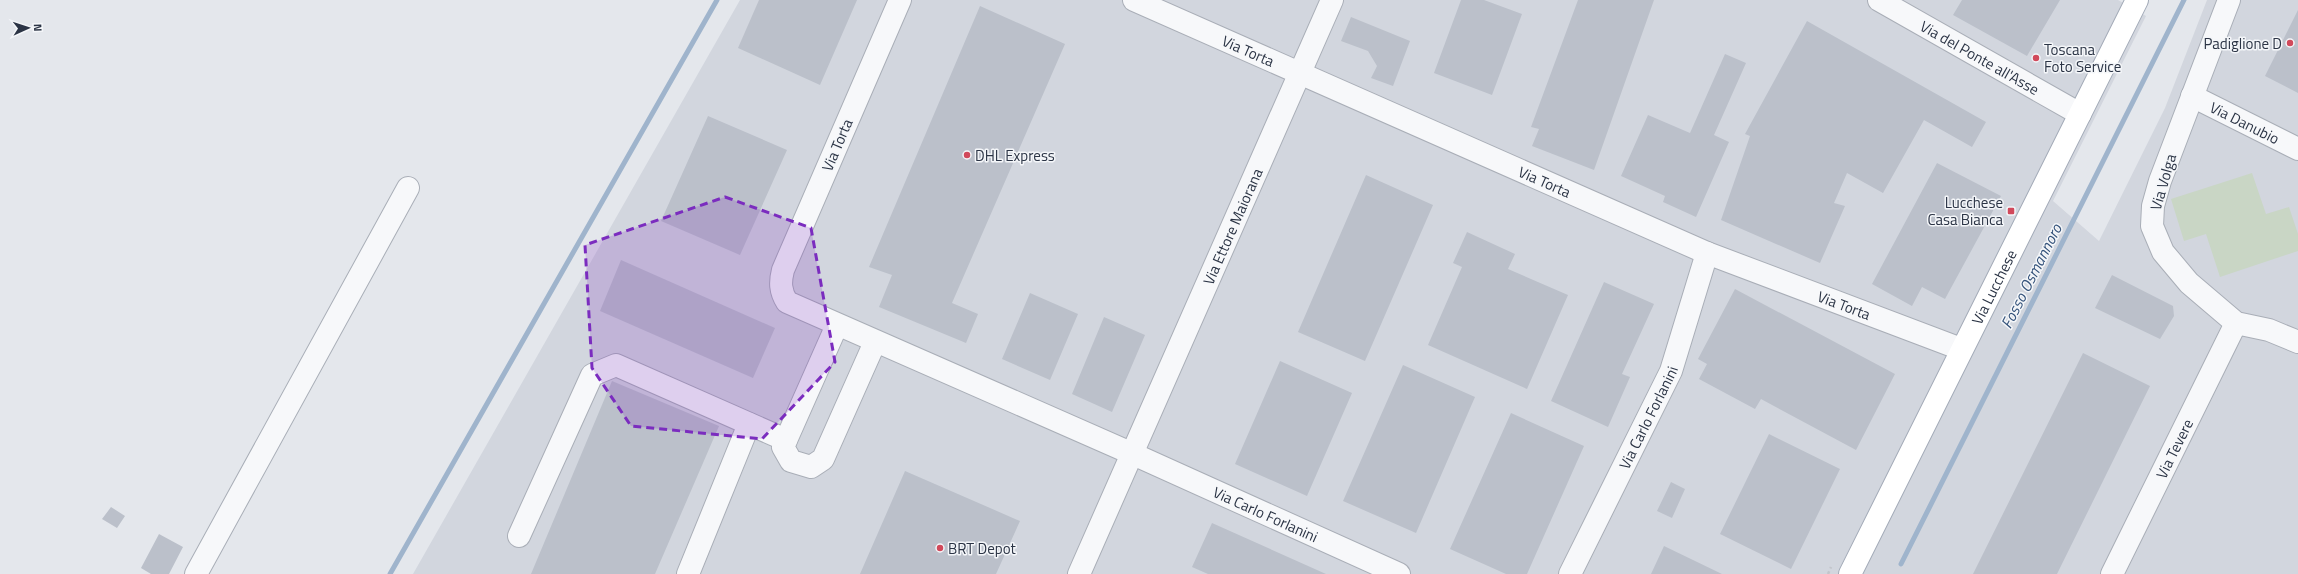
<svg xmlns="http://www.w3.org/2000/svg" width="2298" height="574" font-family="'Titillium Web',sans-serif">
	<rect width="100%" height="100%" fill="#e4e7ec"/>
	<path fill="#d2d6de" d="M740,0H2118L2146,16L2053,201L2099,241L2165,108L2207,0H2298V574H413Z"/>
	<path fill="#c9d6c5" d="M2252,173L2266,214L2289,207L2298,234V251L2220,277L2206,234L2184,241L2171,199Z"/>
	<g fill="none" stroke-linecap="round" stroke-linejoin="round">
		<path stroke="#9fb4cc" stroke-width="5" d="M1901,564L2184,0
			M390,574L717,0"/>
	</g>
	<path fill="#bbc0ca" d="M759,0H857L820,85L738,48Z
		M1461,0H1484L1522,14L1492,95L1434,73Z
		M1578,0H1654L1594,170L1532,146L1539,129L1531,127Z
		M1962,0H2060L2027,56L1953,15Z
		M980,6L1065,44L952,303L978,314L966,343L879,307L892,275L869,267Z
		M2298,10V93L2265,76Z
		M1351,17L1410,41L1393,86L1371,78L1377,66L1368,51L1341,41Z
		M1807,21L1986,122L1972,147L1924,120L1883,193L1847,173L1834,203L1845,206L1820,263L1721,220L1750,136L1745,134Z
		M1725,54L1746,63L1714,135L1729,142L1696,217L1663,202L1665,196L1621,176L1648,115L1690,133Z
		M708,116L787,150L740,255L661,221Z
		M1937,163L2001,196L1945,299L1922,287L1912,306L1872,284Z
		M1366,175L1433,205L1365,361L1298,332Z
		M1467,232L1515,254L1508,269L1568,295L1527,389L1428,345L1462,267L1453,263Z
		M621,260L775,328L753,378L600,311Z
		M2112,275L2173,306L2174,316L2160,339L2095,308Z
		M1604,282L1654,304L1622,374L1630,377L1608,427L1551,401Z
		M1735,289L1895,374L1856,450L1761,399L1755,409L1699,379L1707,364L1698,359Z
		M1030,293L1078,314L1050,380L1002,359Z
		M1104,317L1145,335L1112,412L1072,394Z
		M2083,353L2150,386L2057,574H1973Z
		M1280,361L1352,393L1307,496L1235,464Z
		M1403,365L1475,397L1416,533L1343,501Z
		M612,381L719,426L655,574H531Z
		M1511,413L1584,446L1527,574H1506L1450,549Z
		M1769,434L1840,469L1791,569L1720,534Z
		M905,471L1020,521L996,574H860Z
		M1671,482L1685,489L1672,518L1657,511Z
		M111,507L125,516L117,528L102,519Z
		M1212,523L1326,574H1208L1192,567Z
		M159,534L183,547L169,574H151L141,568Z
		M1664,546L1722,574H1651Z"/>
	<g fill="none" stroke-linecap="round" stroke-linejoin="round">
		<defs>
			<g id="minor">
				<path id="s1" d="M900,0L783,270C780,282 780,291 787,302L1133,454L1399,574"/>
				<path id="s2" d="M1134,0L1707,253L1961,349"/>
				<path id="s3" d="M1879,0L2080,114"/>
				<path d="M2229,0L2160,181L2153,206L2152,226L2163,252L2189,283L2236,323L2269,330L2298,342"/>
				<path id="s4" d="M2192,96L2298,149"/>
				<path d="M837,325L783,447L791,461L811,467L823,459L875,342"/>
				<path d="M519,536L592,375L616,365L786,440"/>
				<path d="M196,574L408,188"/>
				<path d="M688,574L749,424"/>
				<path id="s5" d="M1079,574L1332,0"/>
				<path id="s6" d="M1570,574L1671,371L1707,253"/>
				<path id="s7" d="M2112,574L2236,323"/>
			</g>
			<g id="major">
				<path id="s8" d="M1850,574L2137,0"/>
			</g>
		</defs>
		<use href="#minor" stroke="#a9aeb7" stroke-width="24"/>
		<use href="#major" stroke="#a3abb8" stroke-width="24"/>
		<path stroke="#c2c5cb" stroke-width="2.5" stroke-dasharray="3 3" stroke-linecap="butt" d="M1828,574L1831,567"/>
		<use href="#minor" stroke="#f7f8fa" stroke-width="22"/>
		<use href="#major" stroke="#fff" stroke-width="22"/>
	</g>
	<path fill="#7b2cbf" fill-opacity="0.2" stroke="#7b2cbf" stroke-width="3" stroke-dasharray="8 5" stroke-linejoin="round" d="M725,197L811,228L835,362L762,439L631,426L592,368L585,245Z"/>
	<g fill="#d1495b" stroke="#f4f6f9" stroke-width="1.5">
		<circle cx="2290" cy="43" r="4"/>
		<circle cx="2036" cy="58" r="4"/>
		<circle cx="967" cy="155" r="4"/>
		<rect x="2007" y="207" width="8" height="8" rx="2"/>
		<circle cx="940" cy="548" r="4"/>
	</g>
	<g text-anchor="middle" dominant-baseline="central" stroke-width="3" stroke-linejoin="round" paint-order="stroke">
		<g font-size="15" fill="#2b3445" stroke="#f4f6f9" text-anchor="start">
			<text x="2282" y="43" text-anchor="end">Padiglione D</text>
			<text x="2044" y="49">Toscana<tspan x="2044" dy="17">Foto Service</tspan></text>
			<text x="975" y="155">DHL Express</text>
			<text x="2003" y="202" text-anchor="end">Lucchese<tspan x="2003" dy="17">Casa Bianca</tspan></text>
			<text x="948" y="548">BRT Depot</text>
		</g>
		<g font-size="15" fill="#2b3445" stroke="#f4f6f9">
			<text stroke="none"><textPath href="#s2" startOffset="125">Via Torta</textPath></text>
			<text stroke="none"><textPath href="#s3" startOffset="116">Via del Ponte all'Asse</textPath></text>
			<text stroke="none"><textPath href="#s4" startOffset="59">Via Danubio</textPath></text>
			<text transform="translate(837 145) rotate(-67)">Via Torta</text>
			<text stroke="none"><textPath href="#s2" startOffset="449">Via Torta</textPath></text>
			<text transform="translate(2163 182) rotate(-74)">Via Volga</text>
			<text stroke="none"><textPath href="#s5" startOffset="380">Via Ettore Maiorana</textPath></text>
			<text stroke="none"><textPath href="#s8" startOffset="321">Via Lucchese</textPath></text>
			<text stroke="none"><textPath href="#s2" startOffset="773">Via Torta</textPath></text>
			<text stroke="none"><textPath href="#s6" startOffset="175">Via Carlo Forlanini</textPath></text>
			<text stroke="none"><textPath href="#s7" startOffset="140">Via Tevere</textPath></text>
			<text stroke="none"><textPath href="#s1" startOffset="851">Via Carlo Forlanini</textPath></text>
		</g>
		<g font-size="16" font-style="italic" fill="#34527a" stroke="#f4f6f9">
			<text transform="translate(2031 276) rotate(-63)">Fosso Osmannoro</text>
		</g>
	</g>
	<g transform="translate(28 28) rotate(87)" stroke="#f4f6f9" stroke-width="3" paint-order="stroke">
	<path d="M0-3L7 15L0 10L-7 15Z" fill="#2b3445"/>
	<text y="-6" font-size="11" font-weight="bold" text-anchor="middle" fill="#2b3445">N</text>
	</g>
</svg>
